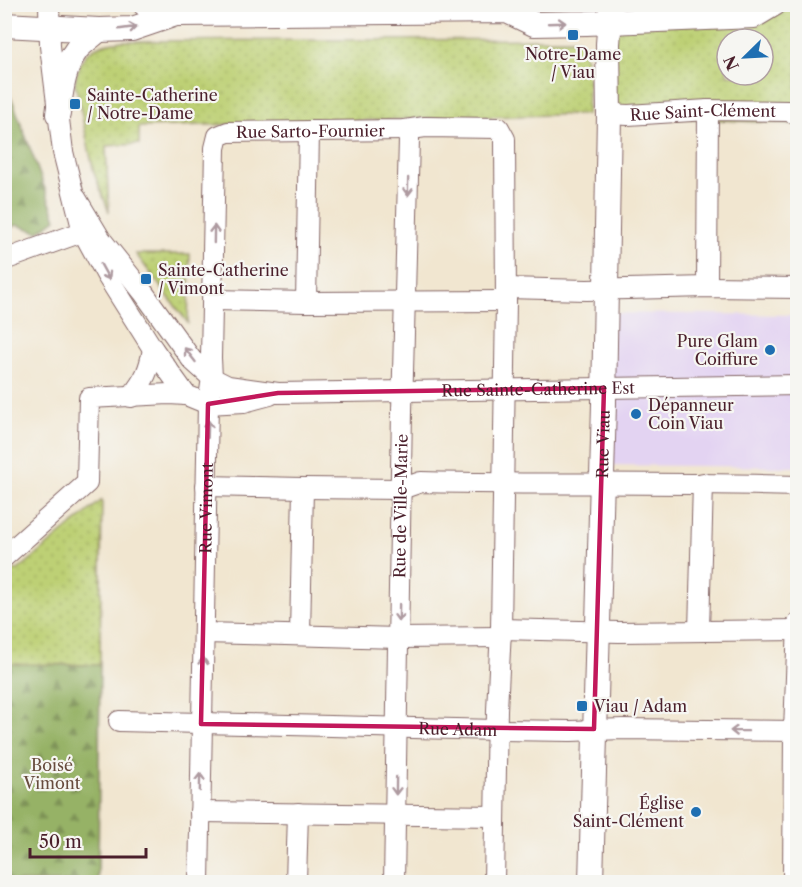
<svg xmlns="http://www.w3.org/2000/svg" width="802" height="887" font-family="'Libre Caslon Text',serif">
	<defs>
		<pattern id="forest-firs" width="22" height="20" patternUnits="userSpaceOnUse" patternTransform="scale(1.5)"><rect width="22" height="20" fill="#96b266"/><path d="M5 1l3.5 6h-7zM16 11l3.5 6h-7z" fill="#7c9054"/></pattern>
		<pattern id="park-dots" width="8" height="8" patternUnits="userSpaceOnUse" patternTransform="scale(1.5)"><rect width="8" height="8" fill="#bdd074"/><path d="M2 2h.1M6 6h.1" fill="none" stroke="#a4b265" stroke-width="1.8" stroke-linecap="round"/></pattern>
	</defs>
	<rect width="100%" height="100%" fill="#f6f6f2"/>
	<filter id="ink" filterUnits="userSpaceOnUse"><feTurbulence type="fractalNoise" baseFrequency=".0167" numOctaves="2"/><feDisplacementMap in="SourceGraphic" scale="12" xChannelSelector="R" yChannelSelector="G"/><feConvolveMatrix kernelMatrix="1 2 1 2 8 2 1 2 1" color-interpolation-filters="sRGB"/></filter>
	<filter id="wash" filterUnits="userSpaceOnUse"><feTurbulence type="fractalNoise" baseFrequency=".008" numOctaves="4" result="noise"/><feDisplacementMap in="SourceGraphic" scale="24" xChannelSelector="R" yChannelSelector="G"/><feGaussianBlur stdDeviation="1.35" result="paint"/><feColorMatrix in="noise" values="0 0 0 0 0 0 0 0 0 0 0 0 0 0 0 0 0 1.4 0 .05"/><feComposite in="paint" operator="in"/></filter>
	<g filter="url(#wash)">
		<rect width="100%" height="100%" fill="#f1e6d0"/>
		<path fill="#e3d3f2" d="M605,313L797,315V467L602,465Z"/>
		<path fill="url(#forest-firs)" stroke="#706848" stroke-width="1.5" d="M5,86L13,102L56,219L38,232L17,225L5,230Z
			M5,664L100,665L98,882H5Z"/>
		<path fill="url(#park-dots)" stroke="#847850" stroke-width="1.5" fill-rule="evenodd" d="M757,5H797V124L609,114L611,9ZM727,39H763V75H727Z
			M578,39C592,64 588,86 587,114L139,127V144L106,146L109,212L94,173L75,83C80,52 93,44 122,41Z
			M136,254H190L188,323Z
			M102,500L100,665L5,664V570H18Z"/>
	</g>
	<g filter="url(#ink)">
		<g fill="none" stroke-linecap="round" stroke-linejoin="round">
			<defs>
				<g id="minor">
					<path d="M49,4L50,46L63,152L83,232L107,276L153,349L186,395L208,404L244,402L270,395"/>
					<path id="s1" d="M609,114L628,115L708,110L788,111L798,115"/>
					<path id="s2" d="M76,198L100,238L143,292L192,360L212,378L228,386L278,393L798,385"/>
					<path d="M4,260L93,228"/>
					<path d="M707,287L708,110"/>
					<path d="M506,288L587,290L707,287L798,288"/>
					<path d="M213,300L306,302L506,301"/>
					<path d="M306,302L309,131"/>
					<path d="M131,397C145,379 149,371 153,349"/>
					<path d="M206,486L303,488L401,489L421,482C547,485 672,482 798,486"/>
					<path d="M4,557L87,483L89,398L169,394L186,395"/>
					<path d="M501,629L619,632L798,630"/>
					<path d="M699,631L703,483"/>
					<path d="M204,633L399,638L501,637"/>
					<path d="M300,635L303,488"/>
					<path id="s3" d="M119,721L497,730L571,731L622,729L798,731"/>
					<path d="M200,812L495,816"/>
					<path id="s4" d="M199,882L208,404L212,378L211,358L215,148L218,136L228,132L405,130L425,127L499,128L505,139L506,301L501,629L497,710L494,882"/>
					<path d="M296,882L298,813"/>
					<path id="s5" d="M394,882L402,411L409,139L405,130"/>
					<path d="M793,882L794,731L798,623"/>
				</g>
				<g id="major">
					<path d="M145,4L176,14L507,11L534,24L586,23L754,16L774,4"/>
					<path d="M4,25L99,30L132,29L176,14"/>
					<path d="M58,114C61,92 63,68 77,49C83,42 92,36 99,30"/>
					<path id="s6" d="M591,882L604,403L609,114L608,44L611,4"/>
				</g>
			</defs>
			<use href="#minor" stroke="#846565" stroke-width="22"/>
			<use href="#major" stroke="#846565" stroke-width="26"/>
			<use href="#minor" stroke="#fff" stroke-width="20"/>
			<use href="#major" stroke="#fff" stroke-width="24"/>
		</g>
		<defs><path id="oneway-shaft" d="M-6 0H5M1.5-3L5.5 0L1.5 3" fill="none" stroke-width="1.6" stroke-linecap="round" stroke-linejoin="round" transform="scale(1.5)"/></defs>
		<g stroke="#ae9aa0">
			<use href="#oneway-shaft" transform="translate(557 23) rotate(-2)"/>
			<use href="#oneway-shaft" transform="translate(128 28) rotate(-8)"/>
			<use href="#oneway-shaft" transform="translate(408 187) rotate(91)"/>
			<use href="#oneway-shaft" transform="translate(214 234) rotate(-89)"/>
			<use href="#oneway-shaft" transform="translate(105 272) rotate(61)"/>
			<use href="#oneway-shaft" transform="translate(190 355) rotate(-128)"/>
			<use href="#oneway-shaft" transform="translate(208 429) rotate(-88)"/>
			<use href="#oneway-shaft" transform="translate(399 613) rotate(91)"/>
			<use href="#oneway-shaft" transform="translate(203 666) rotate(-88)"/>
			<use href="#oneway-shaft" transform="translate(739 731) rotate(-179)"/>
			<use href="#oneway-shaft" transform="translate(200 782) rotate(-89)"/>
			<use href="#oneway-shaft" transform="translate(396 786) rotate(91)"/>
		</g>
	</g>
	<path fill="none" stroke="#c2185b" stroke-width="4.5" stroke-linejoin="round" d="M604,388L594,729L201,724L208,404L278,393Z"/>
	<g fill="#1f6fb2" stroke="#f6f6f2" stroke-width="2">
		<rect x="567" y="29" width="12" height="12" rx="3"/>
		<rect x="69" y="98" width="12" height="12" rx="3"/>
		<rect x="140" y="273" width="12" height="12" rx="3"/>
		<circle cx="770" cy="350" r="6"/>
		<circle cx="636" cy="414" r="6"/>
		<rect x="576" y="700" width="12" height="12" rx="3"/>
		<circle cx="696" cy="812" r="6"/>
	</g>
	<g text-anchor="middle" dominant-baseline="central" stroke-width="4.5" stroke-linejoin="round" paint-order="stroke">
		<g font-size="16" fill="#4a1f2b" stroke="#f6f6f2" text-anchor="start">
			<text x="573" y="54" text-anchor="middle">Notre-Dame<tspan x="573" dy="18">/ Viau</tspan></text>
			<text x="87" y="95">Sainte-Catherine<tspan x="87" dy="18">/ Notre-Dame</tspan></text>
			<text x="158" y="270">Sainte-Catherine<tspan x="158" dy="18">/ Vimont</tspan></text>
			<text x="758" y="341" text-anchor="end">Pure Glam<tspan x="758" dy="18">Coiffure</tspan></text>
			<text x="648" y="405">Dépanneur<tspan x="648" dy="18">Coin Viau</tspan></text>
			<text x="594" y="706">Viau / Adam</text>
			<text x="684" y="803" text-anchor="end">Église<tspan x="684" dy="18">Saint-Clément</tspan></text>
		</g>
		<g font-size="16" fill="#4a1f2b" stroke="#f6f6f2">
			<text stroke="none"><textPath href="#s1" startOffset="94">Rue Saint-Clément</textPath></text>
			<text stroke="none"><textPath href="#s4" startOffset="840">Rue Sarto-Fournier</textPath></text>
			<text stroke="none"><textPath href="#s2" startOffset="555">Rue Sainte-Catherine Est</textPath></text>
			<text stroke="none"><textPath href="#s6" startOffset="438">Rue Viau</textPath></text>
			<text stroke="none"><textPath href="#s5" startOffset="376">Rue de Ville-Marie</textPath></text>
			<text stroke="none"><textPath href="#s4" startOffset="374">Rue Vimont</textPath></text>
			<text stroke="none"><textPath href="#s3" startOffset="339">Rue Adam</textPath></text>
		</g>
		<g font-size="16" fill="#674b3d" stroke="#f6f6f2">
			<text x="52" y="765">Boisé<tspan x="52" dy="18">Vimont</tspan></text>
		</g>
	</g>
	<rect width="802" height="887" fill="none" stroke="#f6f6f2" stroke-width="24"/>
	<g transform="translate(745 57) rotate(246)"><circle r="28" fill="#f6f6f2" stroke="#b1a0a2" stroke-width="1.5"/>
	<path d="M0-4.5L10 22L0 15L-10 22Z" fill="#1f6fb2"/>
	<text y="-9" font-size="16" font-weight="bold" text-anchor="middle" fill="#4a1f2b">N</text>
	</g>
	<path d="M30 848v9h116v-9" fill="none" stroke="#4a1f2b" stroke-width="3"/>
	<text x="39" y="848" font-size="18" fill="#4a1f2b" stroke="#f6f6f2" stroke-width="4.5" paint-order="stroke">50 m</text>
</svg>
